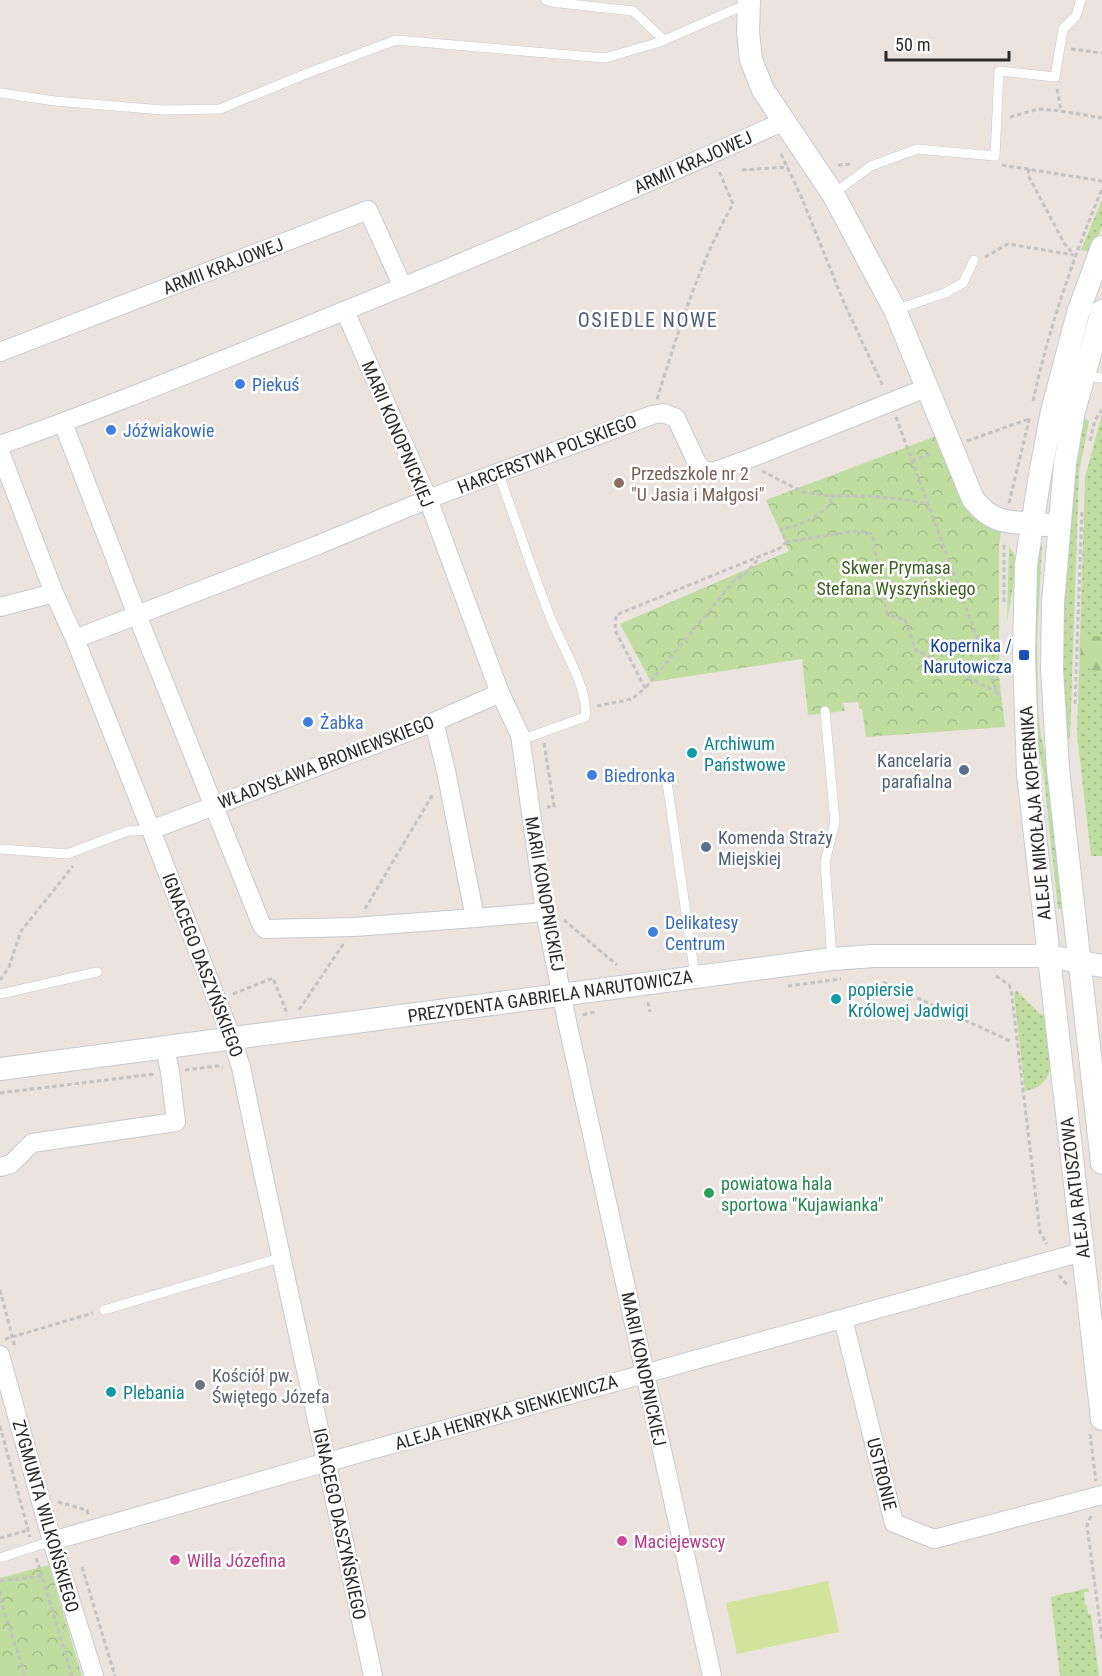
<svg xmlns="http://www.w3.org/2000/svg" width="1102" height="1676" font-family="'Roboto Condensed',sans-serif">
	<defs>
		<pattern id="grass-dots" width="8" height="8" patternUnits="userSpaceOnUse" patternTransform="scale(1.5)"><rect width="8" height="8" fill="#bfdd9f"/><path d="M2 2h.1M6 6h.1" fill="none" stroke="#a4be89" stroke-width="1.8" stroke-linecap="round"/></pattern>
		<pattern id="forest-firs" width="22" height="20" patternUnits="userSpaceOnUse" patternTransform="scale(1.5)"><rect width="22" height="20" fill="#bfdd9f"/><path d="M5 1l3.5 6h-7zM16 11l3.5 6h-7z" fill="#a4be89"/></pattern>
		<pattern id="park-crowns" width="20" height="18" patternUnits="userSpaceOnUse" patternTransform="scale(1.5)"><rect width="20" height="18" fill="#bfdd9f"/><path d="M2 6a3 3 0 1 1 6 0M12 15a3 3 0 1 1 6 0" fill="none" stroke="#a4be89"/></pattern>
	</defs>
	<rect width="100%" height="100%" fill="#ebe3de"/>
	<path fill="url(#grass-dots)" d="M1102,200V226L1091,253L1081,250Z
		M1102,414V856H1091L1077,734L1085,478Z
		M1082,417L1089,421L1079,472L1070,738H1068C1061,708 1062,677 1062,647C1063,570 1069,492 1082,417Z
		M1039,543L1042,546L1037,642L1038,710L1041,735L1050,775L1065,909H1058L1043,770L1035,735L1033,595Z
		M1009,546L1015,556L1017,564L1007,621Z
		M1016,990L1040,1014L1045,1015C1048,1043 1064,1085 1025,1091L1014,994Z
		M1088,1588L1089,1592H1084L1085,1605H1087L1088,1614H1091L1099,1676H1060L1051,1597Z"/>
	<path fill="url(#forest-firs)" d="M1102,636V676L1080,663L1081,637Z"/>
	<path fill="url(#park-crowns)" d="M939,435L1002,526L999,546V676L1005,727L866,737L862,709H859L858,702L843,703L845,711L808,715L802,659L651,682L620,624L789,551L766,500Z
		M49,1565L82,1676H0V1578Z"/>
	<path fill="#d2e39c" d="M828,1581L839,1632L737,1654L726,1603Z"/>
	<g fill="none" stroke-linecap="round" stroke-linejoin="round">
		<defs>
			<path id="service" d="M546,0L551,2L633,11L664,40
				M0,93L55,101L163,110L220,109L303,75L396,40L605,58L660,42L747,4
				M833,194L871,166L917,149L995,156L999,71L1055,77L1063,29L1076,16L1081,0
				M895,310L945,293L963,283L974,260
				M1084,375L1102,378
				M498,472C516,521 532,571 551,619C561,644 590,692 585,717L521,740
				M825,711L835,822L825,862L832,959
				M667,782L695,976
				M0,849L67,854L128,831L151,830
				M0,994L97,972
				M104,1310L280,1258
				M0,1558L52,1541"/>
			<path id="minor" d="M345,311L428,499L500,693L520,735L545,912L568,1026L712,1676
				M0,352L368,210L403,287
				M63,423L137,615L262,926L265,929L354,927L475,918
				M0,445C89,414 175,379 262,344C438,274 612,200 784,121
				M0,452L54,593L75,639L151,830L232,1039L241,1067C282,1270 330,1473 373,1676
				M0,607L54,593
				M75,639L318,545L428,499L652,415L663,413L676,418L698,465L704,470L713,472L746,460L926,388
				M434,722L446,771L475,918L545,912
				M151,830L434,722L500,693
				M0,1167L11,1164L32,1143L176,1122L170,1072L165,1048
				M843,1319L894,1523L934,1539L1102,1495
				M0,1355L52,1541L94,1676
				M52,1541L299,1470L1082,1252"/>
			<path id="tertiary" d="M749,0L748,32L751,60L763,90L833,194L895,310L973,499C996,528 1013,520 1046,525
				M1102,247L1078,313L1052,411L1039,481L1026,565L1024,655L1028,774L1102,1419
				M1102,311L1074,411L1065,464L1053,603L1052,669L1058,769L1102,1163
				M0,1069L832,959L873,956H1048L1102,966"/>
		</defs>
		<use href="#service" stroke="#c5cad3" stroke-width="10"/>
		<use href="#minor" stroke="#c5cad3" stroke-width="20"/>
		<use href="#tertiary" stroke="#c5cad3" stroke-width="24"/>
		<path stroke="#c3c3c3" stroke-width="3" stroke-dasharray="4.5 3" stroke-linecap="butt" d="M1071,49L1102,53
			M1057,89L1061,111L1102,118
			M1010,117L1039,109L1061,111
			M781,154L801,196L844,303L883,386
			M838,165L852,164
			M1002,165L1102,181
			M1029,169L1028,175L1064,243L1073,254
			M742,170L788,167
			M985,257L1008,244L1074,255
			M657,399C678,333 698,265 733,204L719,171
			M1033,401C1049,327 1073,259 1102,189
			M896,417L1000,700
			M967,441L1029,419
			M1090,441L1095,420L1102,410
			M912,461L933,453
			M762,471L803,492L830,496
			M1009,503L1030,416
			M786,542L856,531L872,534L887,614L905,620L916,650L998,693
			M1004,545V605
			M646,687L734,581L747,572L760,557
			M1075,704L1082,510
			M597,706L632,699L645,688L615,630L616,615L780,548L786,542L781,529C802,525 816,519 831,503L830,496C864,495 895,497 928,504
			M544,743L554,806L547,807
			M365,909L433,794
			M564,920L617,965
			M996,976L1009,985L1011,989L1040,1232L1047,1244
			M0,980L9,967L21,931L73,866
			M883,982L1012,1042
			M788,986L841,979
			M233,994L273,978L287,1013
			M648,1002L650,1012
			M299,1010L344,943
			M583,1015L597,1011
			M185,1070L217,1066L223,1067
			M0,1093L155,1074
			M1059,1275L1068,1286
			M0,1290L15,1347
			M5,1339L93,1313
			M0,1426L30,1537
			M1090,1434L1096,1481
			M58,1502L87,1510L88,1515
			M1091,1516L1087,1525L1102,1639
			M0,1538L28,1530
			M36,1558L42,1576
			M82,1567L115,1676
			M0,1581L42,1576L72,1676
			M0,1591L1,1601L25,1676"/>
		<use href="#service" stroke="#fff" stroke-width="9"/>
		<use href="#minor" stroke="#fff" stroke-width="18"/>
		<use href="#tertiary" stroke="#fff" stroke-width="22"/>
	</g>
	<g fill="#3f7fe0" stroke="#fff" stroke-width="2">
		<circle cx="240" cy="384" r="6"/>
		<circle cx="111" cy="430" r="6"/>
		<circle cx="308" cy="722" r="6"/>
		<circle cx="592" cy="775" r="6"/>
		<circle cx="653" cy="932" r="6"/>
	</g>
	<circle fill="#8d6e63" stroke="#fff" stroke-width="2" cx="619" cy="483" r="6"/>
	<rect fill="#1a4fb4" stroke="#fff" stroke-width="2" x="1018" y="649" width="12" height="12" rx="3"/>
	<g fill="#0f9aa8" stroke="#fff" stroke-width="2">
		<circle cx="692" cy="753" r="6"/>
		<circle cx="836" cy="999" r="6"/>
		<circle cx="111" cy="1392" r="6"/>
	</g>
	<g fill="#5c6f8a" stroke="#fff" stroke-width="2">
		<circle cx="964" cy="770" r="6"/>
		<circle cx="706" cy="847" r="6"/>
	</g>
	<circle fill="#2e9e5b" stroke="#fff" stroke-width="2" cx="709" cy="1193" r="6"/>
	<circle fill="#6b7280" stroke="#fff" stroke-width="2" cx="200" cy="1385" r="6"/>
	<g fill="#d1479c" stroke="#fff" stroke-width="2">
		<circle cx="622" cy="1541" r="6"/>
		<circle cx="175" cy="1560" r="6"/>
	</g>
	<g text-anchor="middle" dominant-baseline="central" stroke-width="5" stroke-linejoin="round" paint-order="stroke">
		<g font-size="18" fill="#2a2a2a" stroke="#fff">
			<text transform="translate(693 162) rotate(-24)">ARMII KRAJOWEJ</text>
			<text transform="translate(223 266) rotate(-21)">ARMII KRAJOWEJ</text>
			<text transform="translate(398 434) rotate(67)">MARII KONOPNICKIEJ</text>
			<text transform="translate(547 454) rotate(-21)">HARCERSTWA POLSKIEGO</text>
			<text transform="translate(326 762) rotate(-21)">WŁADYSŁAWA BRONIEWSKIEGO</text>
			<text transform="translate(1035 813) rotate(-95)">ALEJE MIKOŁAJA KOPERNIKA</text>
			<text transform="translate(545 894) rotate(80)">MARII KONOPNICKIEJ</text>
			<text transform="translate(203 965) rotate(69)">IGNACEGO DASZYŃSKIEGO</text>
			<text transform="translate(550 996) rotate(-8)">PREZYDENTA GABRIELA NARUTOWICZA</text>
			<text transform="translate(1075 1188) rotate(-97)">ALEJA RATUSZOWA</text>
			<text transform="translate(644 1369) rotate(78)">MARII KONOPNICKIEJ</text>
			<text transform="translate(506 1412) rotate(-16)">ALEJA HENRYKA SIENKIEWICZA</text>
			<text transform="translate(882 1474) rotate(76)">USTRONIE</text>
			<text transform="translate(46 1516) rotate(74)">ZYGMUNTA WILKOŃSKIEGO</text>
			<text transform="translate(340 1524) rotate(78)">IGNACEGO DASZYŃSKIEGO</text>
		</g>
		<g font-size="18" fill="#366cbe" stroke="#fff" text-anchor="start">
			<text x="252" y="384">Piekuś</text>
			<text x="123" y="430">Jóźwiakowie</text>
			<text x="320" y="722">Żabka</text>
			<text x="604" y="775">Biedronka</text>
			<text x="665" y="922">Delikatesy<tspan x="665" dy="21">Centrum</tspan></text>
		</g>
		<g font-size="18" fill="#785e54" stroke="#fff" text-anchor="start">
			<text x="631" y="473">Przedszkole nr 2<tspan x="631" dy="21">"U Jasia i Małgosi"</tspan></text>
		</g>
		<g font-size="18" fill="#3a6121" stroke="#fff">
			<text x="896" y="567">Skwer Prymasa<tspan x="896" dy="21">Stefana Wyszyńskiego</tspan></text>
		</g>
		<g font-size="18" fill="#164399" stroke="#fff" text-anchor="end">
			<text x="1012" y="645">Kopernika /<tspan x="1012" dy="21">Narutowicza</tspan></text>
		</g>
		<g font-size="18" fill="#0d838f" stroke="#fff" text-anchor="start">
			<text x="704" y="743">Archiwum<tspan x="704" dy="21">Państwowe</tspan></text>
			<text x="848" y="989">popiersie<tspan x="848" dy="21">Królowej Jadwigi</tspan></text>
			<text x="123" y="1392">Plebania</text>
		</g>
		<g font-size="18" fill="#4e5e75" stroke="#fff" text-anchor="end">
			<text x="952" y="760">Kancelaria<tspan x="952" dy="21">parafialna</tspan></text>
			<text x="718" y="837" text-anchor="start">Komenda Straży<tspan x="718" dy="21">Miejskiej</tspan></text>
		</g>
		<g font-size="18" fill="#27864d" stroke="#fff" text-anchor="start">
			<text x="721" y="1183">powiatowa hala<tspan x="721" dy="21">sportowa "Kujawianka"</tspan></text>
		</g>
		<g font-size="18" fill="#5b616d" stroke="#fff" text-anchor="start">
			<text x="212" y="1375">Kościół pw.<tspan x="212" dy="21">Świętego Józefa</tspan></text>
		</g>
		<g font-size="18" fill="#b23c85" stroke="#fff" text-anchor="start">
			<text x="634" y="1541">Maciejewscy</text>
			<text x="187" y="1560">Willa Józefina</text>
		</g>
		<g font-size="20" letter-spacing="1.5" fill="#4f5d77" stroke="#fff">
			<text x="648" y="320">OSIEDLE NOWE</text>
		</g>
	</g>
	<path d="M886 51v9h123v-9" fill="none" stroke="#2a2a2a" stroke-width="3"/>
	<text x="895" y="51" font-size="18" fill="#2a2a2a" stroke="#ffffff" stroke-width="4.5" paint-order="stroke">50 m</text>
</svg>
